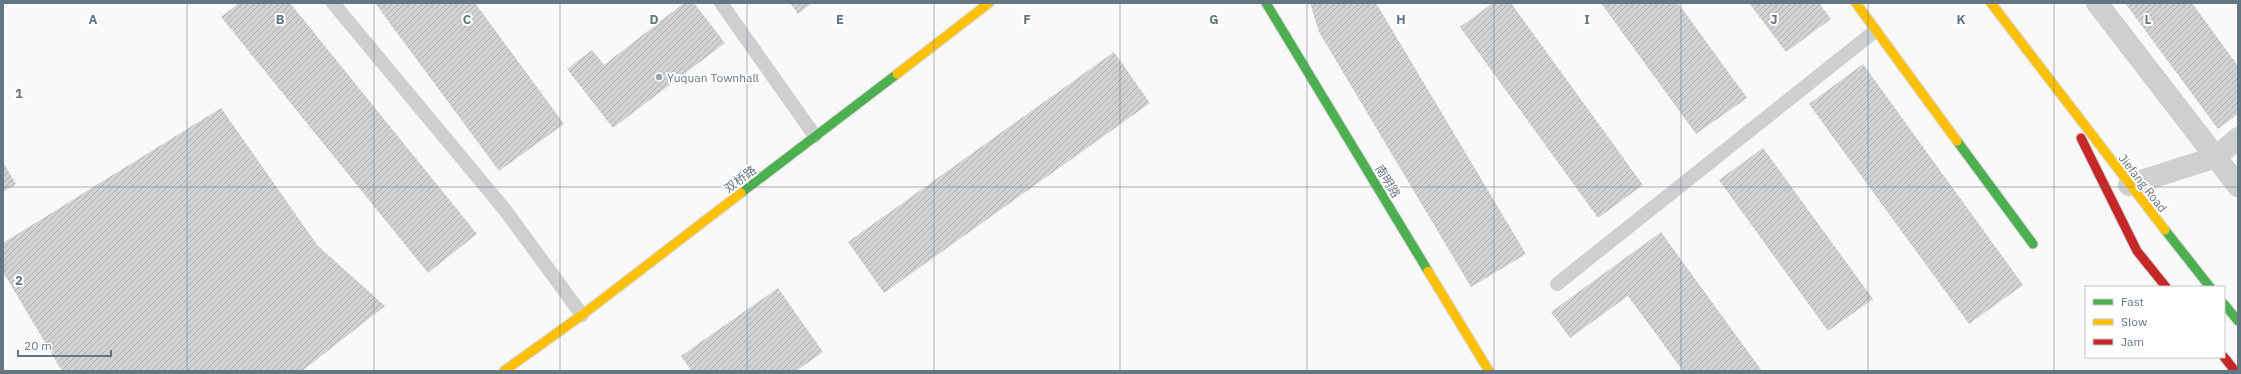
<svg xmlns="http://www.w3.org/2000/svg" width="2241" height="374" font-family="'IBM Plex Sans','Noto Sans SC',sans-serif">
	<defs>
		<pattern id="building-hatch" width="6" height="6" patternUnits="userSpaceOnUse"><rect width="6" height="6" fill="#d0d2d3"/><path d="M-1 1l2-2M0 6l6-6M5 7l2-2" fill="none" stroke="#acafb1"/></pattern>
	</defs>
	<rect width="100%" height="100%" fill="#f9f9f9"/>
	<path fill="url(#building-hatch)" d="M239,3H290L477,234L428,273L221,17Z
		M375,3H475L564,124L499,171Z
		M684,3H694L725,43L613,128L567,69L592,50L604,65Z
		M790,3H812L798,14Z
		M1310,3H1376L1526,254L1471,287L1319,32Z
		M1493,3H1511L1643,185L1598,218L1460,27Z
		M1601,3H1678L1747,98L1696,134Z
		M1749,3H1819L1831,19L1786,52Z
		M2125,3H2192L2238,66V114L2218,129Z
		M1114,52L1150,103L884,293L848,242Z
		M1863,64L2023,285L1969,324L1809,104Z
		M221,108L318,246L385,306L302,371H62L3,272V243Z
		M1763,148L1873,299L1828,331L1719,180Z
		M3,162L16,184L3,192Z
		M1661,232L1762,371H1683L1628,296L1570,338L1551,312Z
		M778,288L823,352L796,371H691L681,356Z"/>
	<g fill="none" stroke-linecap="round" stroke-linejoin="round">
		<defs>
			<path id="fast" d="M1266,3L1428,271
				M1957,141L2033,244
				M741,193L897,74
				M2165,230L2210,287
				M2224,304L2238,321"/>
			<path id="slow" d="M1856,3L1957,141
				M1991,3L2165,230
				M897,74L989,3
				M1428,271L1489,371
				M504,371L582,315L741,193"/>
			<path id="jam" d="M2081,138L2137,251L2166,287
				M2224,357L2235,371"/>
		</defs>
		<use href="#fast" stroke="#d5d6d7" stroke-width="11"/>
		<use href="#slow" stroke="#d5d6d7" stroke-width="11"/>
		<use href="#jam" stroke="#d5d6d7" stroke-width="11"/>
		<path stroke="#cecfd0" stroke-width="14" d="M333,3L505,210L582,315
			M721,3L815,136
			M1557,284L1875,31"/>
		<path stroke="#cecfd0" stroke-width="22" d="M2097,3L2238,186
			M2129,185L2216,157L2238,138"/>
		<use href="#fast" stroke="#4caf50" stroke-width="9"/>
		<use href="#slow" stroke="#ffc107" stroke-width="9"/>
		<use href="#jam" stroke="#c62828" stroke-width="9"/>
	</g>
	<path fill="none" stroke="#657683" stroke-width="1" stroke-opacity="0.55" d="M187,3V371M374,3V371M560,3V371M747,3V371M934,3V371M1120,3V371M1307,3V371M1494,3V371M1681,3V371M1868,3V371M2054,3V371M3,187H2238"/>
	<circle fill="#99a4ac" stroke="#fff" stroke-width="1.5" cx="659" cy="77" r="4"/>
	<g text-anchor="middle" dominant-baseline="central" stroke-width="4" stroke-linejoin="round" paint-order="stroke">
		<g font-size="12" fill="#657683" stroke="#fff" text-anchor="start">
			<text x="667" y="77">Yuquan Townhall</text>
		</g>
		<g font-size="12" fill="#657683" stroke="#fff">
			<text transform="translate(740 179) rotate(-37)">双桥路</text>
			<text transform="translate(1388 181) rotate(59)">南明路</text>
			<text transform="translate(2143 183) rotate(52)">Jiefang Road</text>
		</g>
	</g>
	<g font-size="13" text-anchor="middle" font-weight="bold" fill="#657683" stroke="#fff" stroke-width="4" stroke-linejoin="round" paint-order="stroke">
		<text x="93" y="24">A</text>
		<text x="280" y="24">B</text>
		<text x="467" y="24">C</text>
		<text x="654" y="24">D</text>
		<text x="840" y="24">E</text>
		<text x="1027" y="24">F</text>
		<text x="1214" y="24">G</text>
		<text x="1401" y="24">H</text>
		<text x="1587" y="24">I</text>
		<text x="1774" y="24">J</text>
		<text x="1961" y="24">K</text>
		<text x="2148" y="24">L</text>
		<text x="19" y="98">1</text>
		<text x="19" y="285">2</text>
	</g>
	<rect width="2241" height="374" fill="none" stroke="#657683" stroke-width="8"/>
	<rect x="2085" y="286" width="140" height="72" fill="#ffffff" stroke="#c1c8cd"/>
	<rect x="2093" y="299" width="20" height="6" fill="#4caf50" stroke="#c1c8cd"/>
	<text x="2121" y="306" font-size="12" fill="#657683">Fast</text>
	<rect x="2093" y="319" width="20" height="6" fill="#ffc107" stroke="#c1c8cd"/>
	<text x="2121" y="326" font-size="12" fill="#657683">Slow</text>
	<rect x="2093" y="339" width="20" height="6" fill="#c62828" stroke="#c1c8cd"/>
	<text x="2121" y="346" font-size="12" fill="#657683">Jam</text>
	<path d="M18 350v6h93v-6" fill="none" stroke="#657683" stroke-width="2"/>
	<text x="24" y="350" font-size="12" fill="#657683" stroke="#ffffff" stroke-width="3" paint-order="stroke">20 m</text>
</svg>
